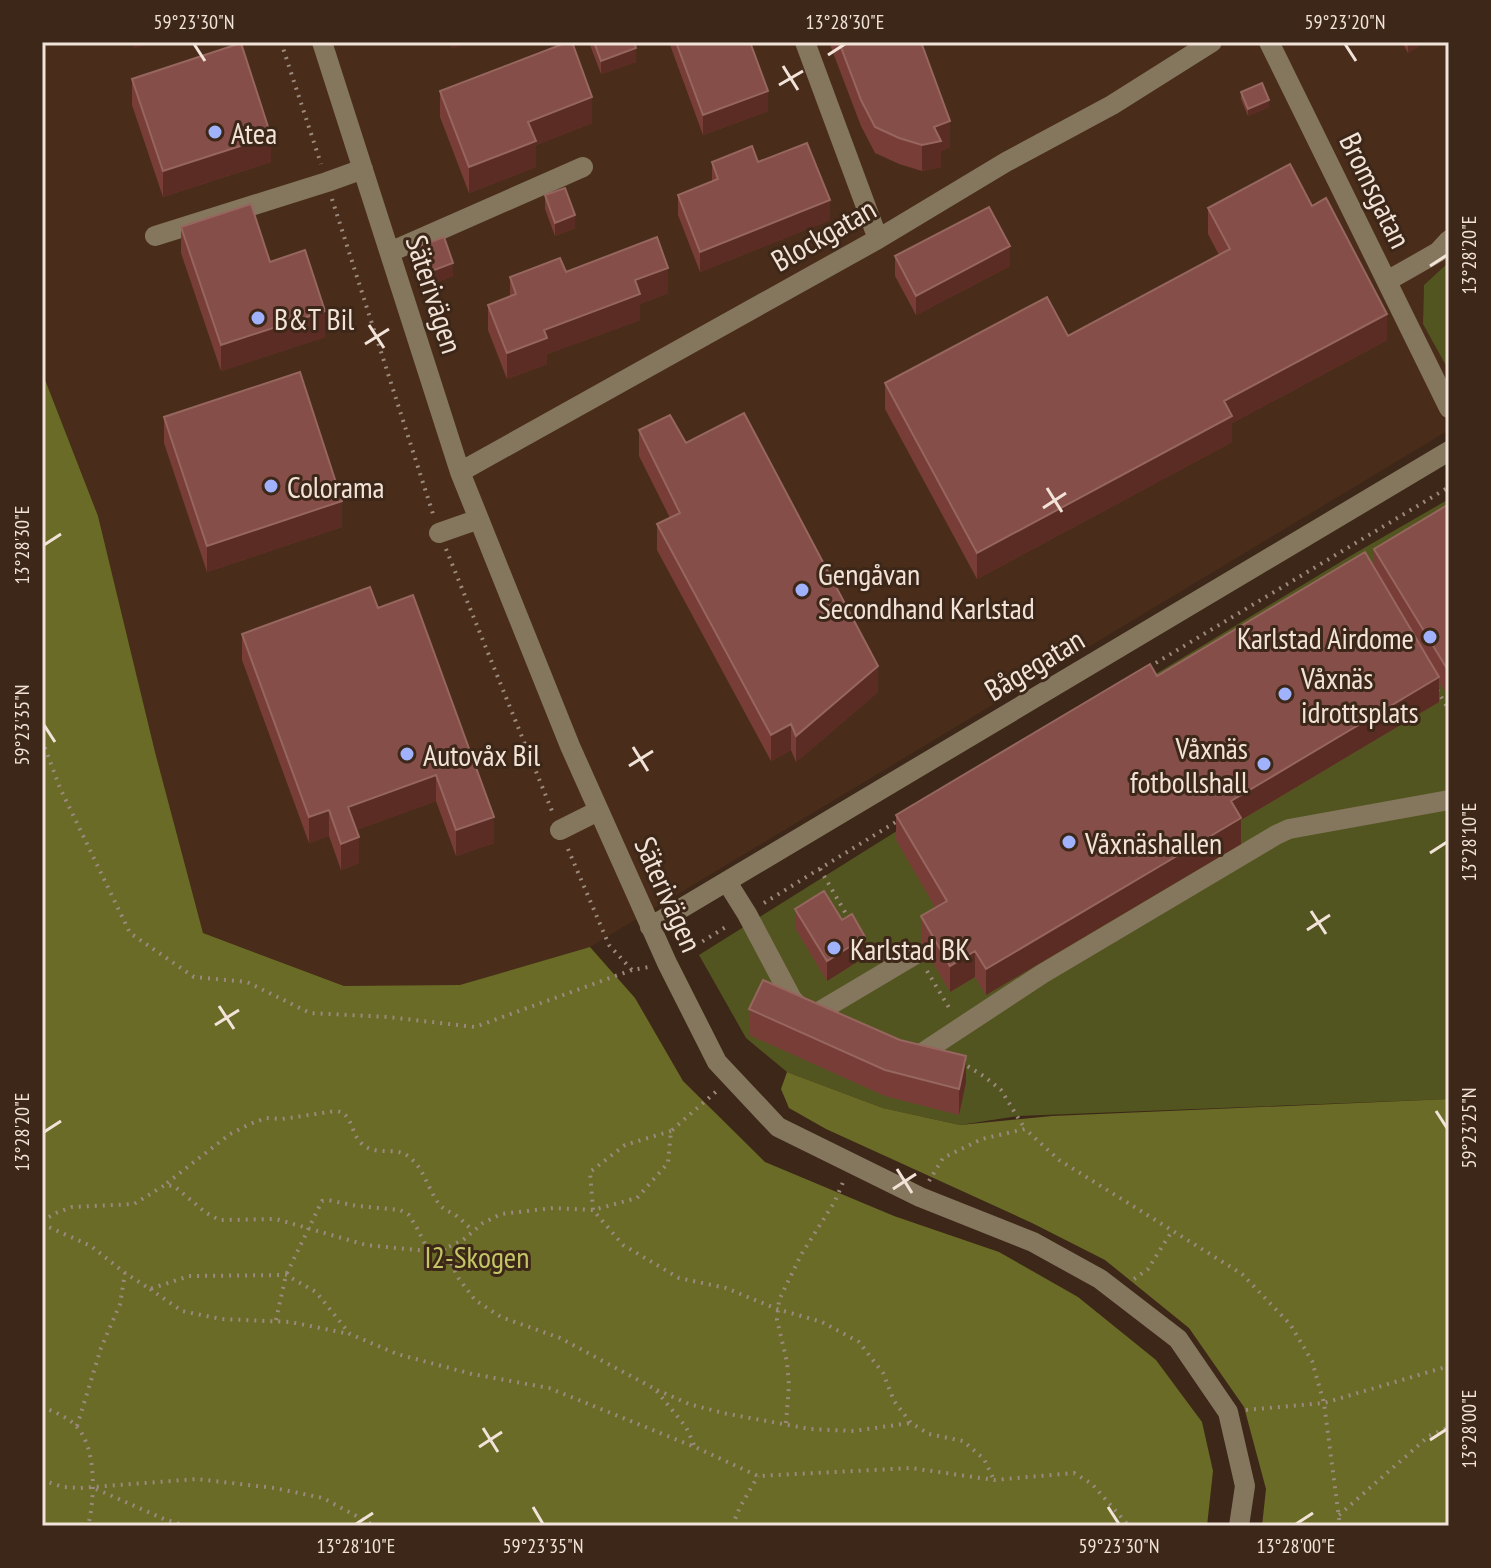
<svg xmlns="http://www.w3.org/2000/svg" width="1491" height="1568" font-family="'PT Sans Narrow',sans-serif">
	<rect width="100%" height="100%" fill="#3d2718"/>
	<path fill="#492d1a" d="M42,42H1449V262L1424,285L1423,324L1449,371V430L590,947L460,986H344L203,933L155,752L98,516L42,372Z"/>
	<path fill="#535520" d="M1449,262V371L1423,324L1424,285Z
		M1449,499V1099L1018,1116L960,1125L883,1108L787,1072L746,1038L699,955L892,834L1352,555Z"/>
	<path fill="#696b26" d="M42,372L98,516L155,752L203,933L344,986L460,985L590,947L635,998L683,1081L765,1162L894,1216L999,1252L1078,1297L1156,1360L1202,1422L1213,1471L1207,1526H42Z
		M787,1072L883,1108L960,1125L1052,1116L1449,1099V1526H1262L1266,1489L1244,1407L1189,1328L1105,1260L1032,1223L826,1129L789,1108L781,1089Z"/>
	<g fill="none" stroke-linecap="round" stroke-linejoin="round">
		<path stroke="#9c897d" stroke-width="4" stroke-dasharray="2 6" stroke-linecap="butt" d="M281,42L321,164
			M332,199L433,514
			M446,549L552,811
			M1149,667L1449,487
			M1437,690L1449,710
			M42,740L60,788L130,933L194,977L247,982L310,1013L388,1017L475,1027L632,970
			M568,849L609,945L632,970L649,967
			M820,869L849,919
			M764,903L899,820
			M682,954L729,925
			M927,971L951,1011
			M961,1062L985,1077L1001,1090L1025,1129
			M671,1131L625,1145L590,1172L593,1210L623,1245L679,1278L726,1288L777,1309L822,1322L859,1342L883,1373L894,1401L911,1423L929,1434L963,1441L984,1459L994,1480
			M929,1181L943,1158L982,1139L1025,1129L1059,1160L1242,1274L1290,1324L1312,1361L1324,1403L1340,1526
			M167,1183L230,1134L250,1124L266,1118L282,1119L336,1111C353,1113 350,1132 361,1143C375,1157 394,1146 408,1156C425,1169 427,1188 439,1204C443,1209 448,1211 454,1214C461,1219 467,1225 473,1231
			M42,1221L56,1213L72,1207L134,1204L165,1185L174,1186L205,1212L219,1220L276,1219L366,1245L428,1251L444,1249L463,1240L483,1223L501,1214L553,1208L593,1210L637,1198L668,1163L671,1131L718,1090
			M42,1224L91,1246L125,1273L150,1289L189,1276L286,1275L316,1292L350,1334L397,1354L472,1374L549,1388L695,1447L758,1476L911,1468L994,1480L1074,1473L1092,1484L1129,1526
			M444,1249L459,1279L475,1300L501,1317L560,1338L655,1389L686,1427L695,1447
			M1134,1279L1148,1269L1172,1231
			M150,1289L182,1311L221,1319L290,1322L350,1334
			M276,1320L286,1275L322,1201L328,1200L357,1206L400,1210L409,1215L417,1228L428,1250
			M657,1390L689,1404L723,1413L810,1429L854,1431L910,1423
			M42,1407C53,1411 68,1417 76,1426C97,1447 95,1499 88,1526
			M1246,1410L1324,1403L1449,1366
			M786,1423L789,1385L787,1362L777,1320L779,1300L801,1255L835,1201L844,1180
			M77,1426L101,1348L120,1304L125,1273
			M42,1480L63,1487L80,1488L197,1479L274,1488L323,1498L375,1526
			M96,1489L164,1519L186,1526
			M1339,1515L1429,1436L1449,1427
			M732,1526L740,1507L758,1476"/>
		<path stroke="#85775d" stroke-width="20" d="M322,42L460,472L570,746L667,963L717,1062L778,1127L920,1197L1033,1242L1100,1279L1178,1339L1228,1412L1245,1486L1239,1526
			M805,42L878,239
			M1269,42L1449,408
			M155,236L327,182L363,169
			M390,252L583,167
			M1387,281L1438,252L1449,240
			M460,472L878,239L1006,162L1112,105L1212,42
			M439,533L479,519
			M560,830L598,811
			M727,882L747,914L792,999L799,1006L806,1010
			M650,927L1449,451
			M815,1014L916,954
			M906,1058L922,1053L1042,974L1276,835L1289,829L1449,800"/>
	</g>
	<path fill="#783d37" d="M590,42H634L636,62L601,74L590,45Z
		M669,42H750L768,111L703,135Z
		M829,42H921L950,147L941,151V167L922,171L899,164L875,153L861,126Z
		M1402,42H1425L1408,53Z
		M132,79L271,162L163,197L132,105Z
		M440,91L592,123L536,145V167L469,193L440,117Z
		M1241,92L1269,107L1248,116L1241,99Z
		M712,162L830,220L700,272L678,215V195L712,181Z
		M545,195L575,228L555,236L545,209Z
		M1312,206L1387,340L1232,423V442L977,579L885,409V383L1068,336L1219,255L1208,234V208Z
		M181,227L270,262L325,337L221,371L181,253Z
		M420,246L453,276L429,285L420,259Z
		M895,256L1010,266L916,315L895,276Z
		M566,272L668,293L640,304V320L547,354V364L507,379L488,330V305L510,297V277Z
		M164,417L342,527L207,572L164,443Z
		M639,430L686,443L878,692L796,762L791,750L771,761L657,550V524L670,518L639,456Z
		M1449,504V698L1439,682V702L1241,820V844L986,995L975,977L950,992L921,942V916L935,907L896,840V815L1157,676L1374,567V549Z
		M378,608L494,843L456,856L436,801L356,830L359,863L341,870L329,836L309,843L242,660V634Z
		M795,909L842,920L865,957L827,981L795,928Z
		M749,1009L966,1082L959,1115L885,1096L749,1035Z"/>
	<path fill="#5b2c23" d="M133,42H154L133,49Z
		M451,42H471L451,49Z
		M1408,42H1425L1408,53Z
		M636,48V62L601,74V61Z
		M768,91V111L703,135V115Z
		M592,97V123L536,145V167L469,193V167L528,122Z
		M1269,100V107L1248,116V109Z
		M950,121V147L941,151V167L922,171V145L934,127Z
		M271,136V162L163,197V171Z
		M830,200V220L700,272V252Z
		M575,215V228L555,236V223Z
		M1010,246V266L916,315V296Z
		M453,263V276L429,285V272Z
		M668,268V293L640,304V320L547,354V364L507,379V353L544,330L635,280Z
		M325,311V337L221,371V345Z
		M1387,314V340L1232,423V442L977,579V553L1224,401Z
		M342,501V527L207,572V546Z
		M878,666V692L796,762V736Z
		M1439,677V702L1241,820V844L986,995V969L1231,801Z
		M791,724V750L771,761V735Z
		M436,775V801L348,833V807Z
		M329,810V836L309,843V817Z
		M494,817V843L456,856V830Z
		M359,837V863L341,870V844Z
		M865,937V957L827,981V961Z
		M975,951V977L950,992V966Z
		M966,1056V1082L959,1115V1089Z"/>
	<path fill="#854e49" stroke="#96665f" stroke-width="2" d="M568,42H572L592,97L528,122L536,141L469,167L440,91Z
		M594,42H634L636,48L601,61Z
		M676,42H750L768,91L703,115Z
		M839,42H921L950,121L934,127L941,141L922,145L899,138L875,127L861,100Z
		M241,43L271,136L163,171L132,79Z
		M1262,83L1269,100L1248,109L1241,92Z
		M807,143L830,200L700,252L678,195L718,179L712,162L752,146L758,162Z
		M1290,164L1312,206L1326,198L1387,314L1224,401L1232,416L977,553L885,383L1047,297L1068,336L1230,249L1208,208Z
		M565,188L575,215L555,223L545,195Z
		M251,204L270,262L305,250L325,311L221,345L181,227Z
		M989,207L1010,246L916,296L895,256Z
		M444,237L453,263L429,272L420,246Z
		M657,237L668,268L635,280L640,294L544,330L547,338L507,353L488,305L516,294L510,277L560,258L566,272Z
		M300,372L342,501L207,546L164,417Z
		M744,413L878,666L796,736L791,724L771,735L657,524L680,513L639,430L670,415L686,443Z
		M1449,504V672L1374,549Z
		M1365,552L1439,677L1231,801L1241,818L986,969L975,951L950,966L921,916L947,901L896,815L1150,664L1157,676Z
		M370,587L378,608L413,595L494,817L456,830L436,775L348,807L359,837L341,844L329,810L309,817L242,634Z
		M824,891L842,920L852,914L865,937L827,961L795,909Z
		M763,980L900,1040L966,1056L959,1089L885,1070L749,1009Z"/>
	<path fill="none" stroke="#f2e3d9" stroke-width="3" d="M194,44L205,61M1345,44L1356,61M828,55L845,44M783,66L798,90M779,85L803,71M1430,266L1447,255M369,325L384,348M365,344L389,329M1047,488L1062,512M1043,508L1066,493M44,545L61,534M44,725L55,742M633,747L648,771M629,766L653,751M1430,853L1447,842M1311,911L1326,934M1307,930L1330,915M219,1006L234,1029M215,1025L239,1010M1436,1111L1447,1128M44,1132L61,1121M897,1169L912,1193M893,1189L916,1174M483,1428L498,1452M1430,1440L1447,1429M479,1447L502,1432M533,1507L543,1524M1108,1507L1119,1524M356,1524L373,1513M1296,1524L1313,1513"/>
	<g fill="#a1b2fd" stroke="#3d2718" stroke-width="3">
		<circle cx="215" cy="132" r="8"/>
		<circle cx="258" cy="318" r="8"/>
		<circle cx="271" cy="486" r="8"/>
		<circle cx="802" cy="590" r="8"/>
		<circle cx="1430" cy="637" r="8"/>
		<circle cx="1285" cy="694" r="8"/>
		<circle cx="407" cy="754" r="8"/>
		<circle cx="1264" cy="764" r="8"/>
		<circle cx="1069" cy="842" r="8"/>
		<circle cx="834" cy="948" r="8"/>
	</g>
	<g text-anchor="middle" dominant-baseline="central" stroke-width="6" stroke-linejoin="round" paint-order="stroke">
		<g font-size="30" fill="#f2e3d9" stroke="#3d2718" text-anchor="start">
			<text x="231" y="132">Atea</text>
			<text x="274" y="318">B&amp;T Bil</text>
			<text x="287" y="486">Colorama</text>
			<text x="818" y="573">Gengåvan<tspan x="818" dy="34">Secondhand Karlstad</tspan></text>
			<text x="1414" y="637" text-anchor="end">Karlstad Airdome</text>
			<text x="1301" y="677">Våxnäs<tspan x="1301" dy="34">idrottsplats</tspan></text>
			<text x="1248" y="747" text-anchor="end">Våxnäs<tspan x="1248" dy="34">fotbollshall</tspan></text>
			<text x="423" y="754">Autovåx Bil</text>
			<text x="1085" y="842">Våxnäshallen</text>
			<text x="850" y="948">Karlstad BK</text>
		</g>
		<g font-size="30" fill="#f2e3d9" stroke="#3d2718">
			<text transform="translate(1376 190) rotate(64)">Bromsgatan</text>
			<text transform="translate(823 234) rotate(-30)">Blockgatan</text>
			<text transform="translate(435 294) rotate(72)">Säterivägen</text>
			<text transform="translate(1034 664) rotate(-31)">Bågegatan</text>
			<text transform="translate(669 894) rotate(66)">Säterivägen</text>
		</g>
		<g font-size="30" fill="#c2c666" stroke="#3d2718">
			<text x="477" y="1256">I2-Skogen</text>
		</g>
	</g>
	<rect width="1491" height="1568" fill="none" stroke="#3d2718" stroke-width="88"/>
	<rect x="44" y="44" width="1403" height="1480" fill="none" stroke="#f2e3d9" stroke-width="3"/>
	<g font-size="20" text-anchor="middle" fill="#f2e3d9">
		<text x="194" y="29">59°23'30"N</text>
		<text x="845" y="29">13°28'30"E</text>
		<text x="1345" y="29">59°23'20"N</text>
		<text transform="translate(1469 255) rotate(-90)" y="7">13°28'20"E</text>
		<text transform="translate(22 545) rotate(-90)" y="7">13°28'30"E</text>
		<text transform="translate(22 725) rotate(-90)" y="7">59°23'35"N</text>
		<text transform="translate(1469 842) rotate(-90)" y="7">13°28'10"E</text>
		<text transform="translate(1469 1128) rotate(-90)" y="7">59°23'25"N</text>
		<text transform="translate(22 1132) rotate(-90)" y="7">13°28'20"E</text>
		<text transform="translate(1469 1429) rotate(-90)" y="7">13°28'00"E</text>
		<text x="356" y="1553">13°28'10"E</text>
		<text x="543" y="1553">59°23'35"N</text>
		<text x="1119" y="1553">59°23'30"N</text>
		<text x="1296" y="1553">13°28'00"E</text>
	</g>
</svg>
